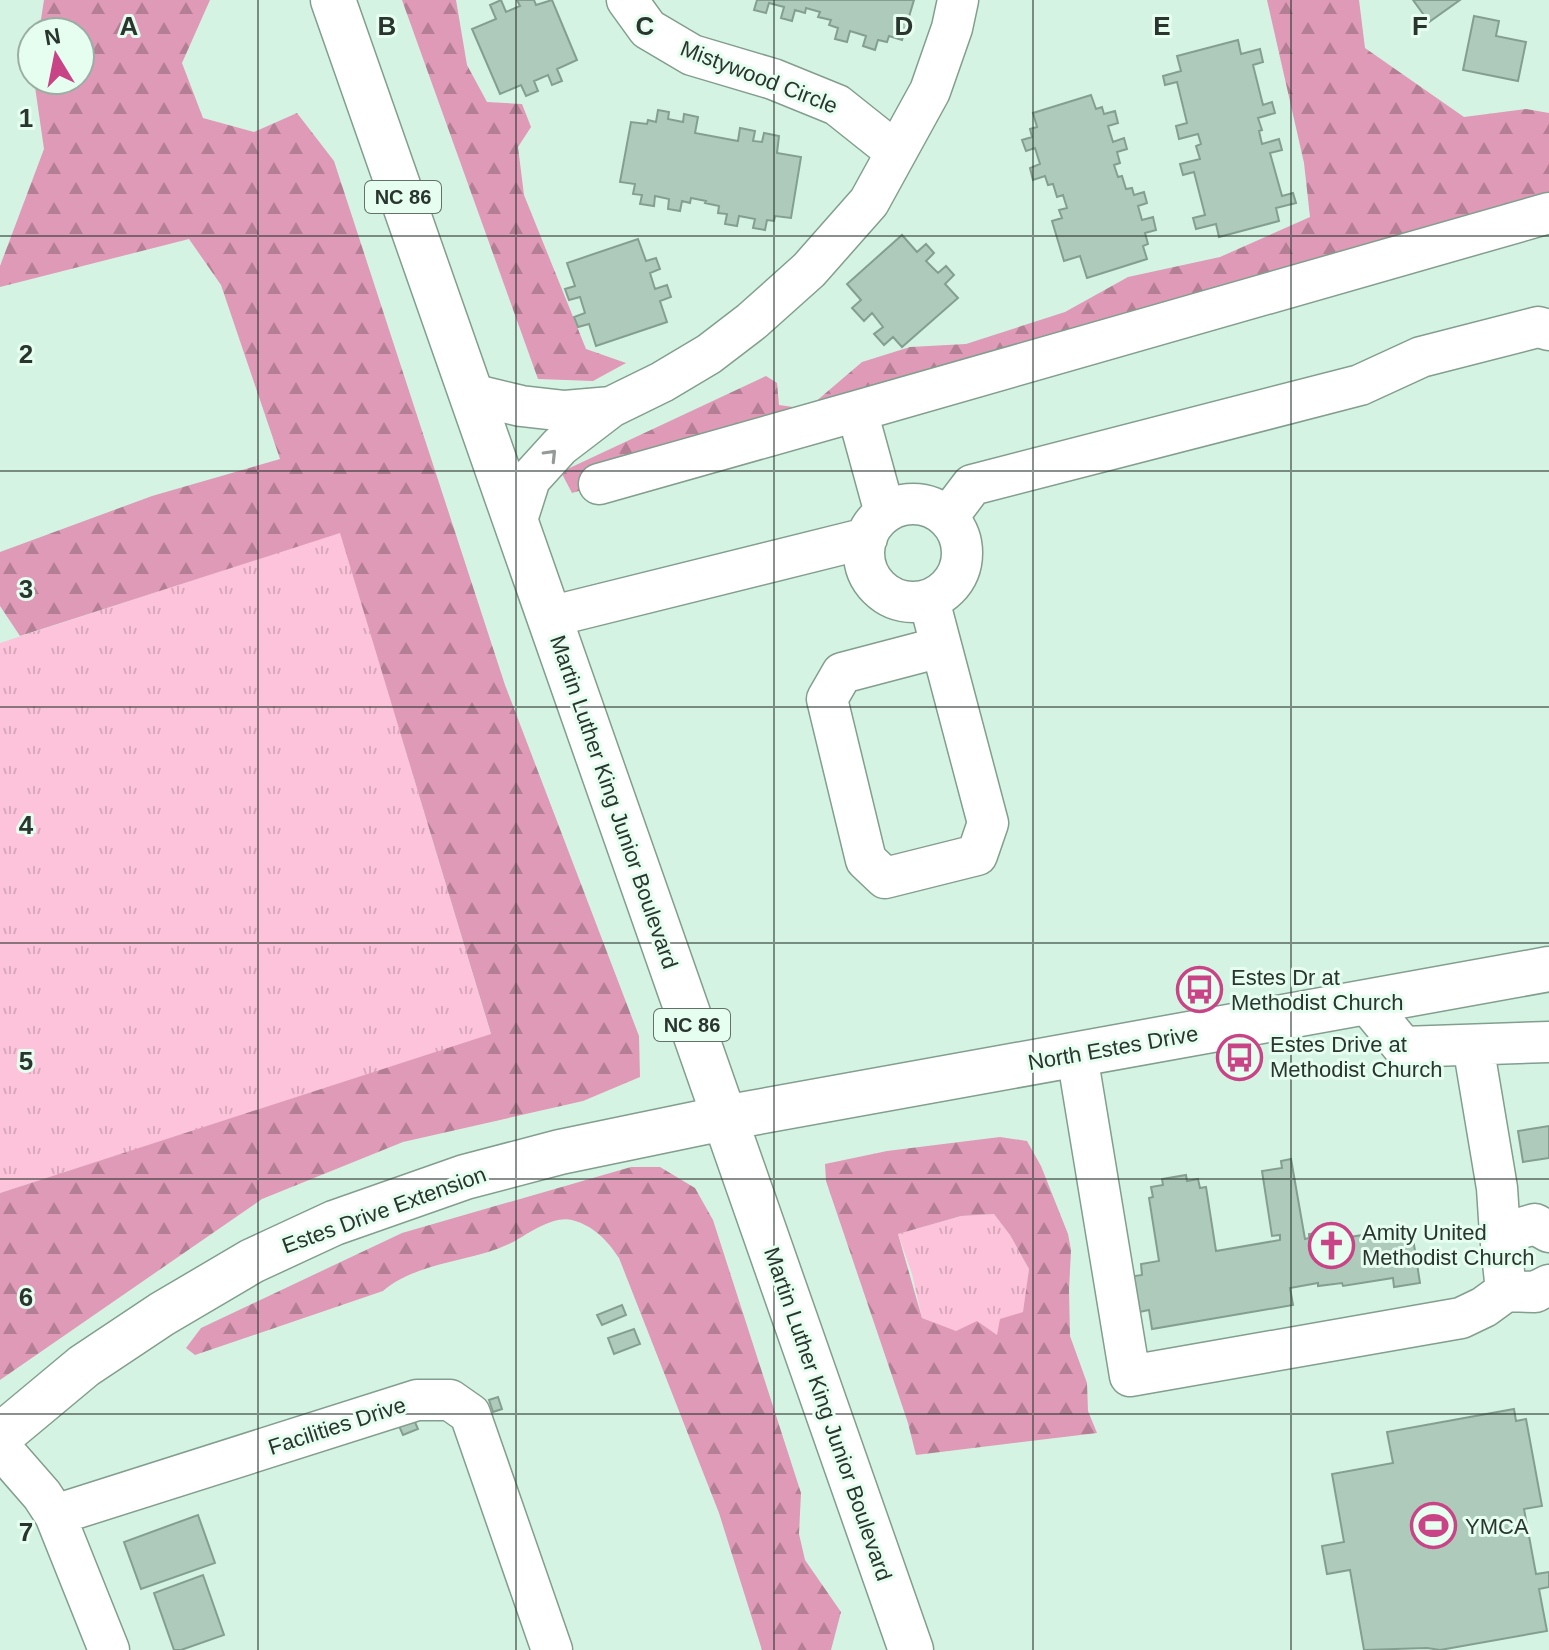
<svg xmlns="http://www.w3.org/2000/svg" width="1549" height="1650" font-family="Helvetica,sans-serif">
	<defs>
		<pattern id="grass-tufts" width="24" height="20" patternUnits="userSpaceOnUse" patternTransform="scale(2)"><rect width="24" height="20" fill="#fdc3da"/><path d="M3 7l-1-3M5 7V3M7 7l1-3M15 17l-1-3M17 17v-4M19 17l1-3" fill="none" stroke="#d9a8bb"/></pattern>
		<pattern id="forest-firs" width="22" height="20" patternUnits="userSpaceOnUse" patternTransform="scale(2)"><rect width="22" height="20" fill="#de9ab6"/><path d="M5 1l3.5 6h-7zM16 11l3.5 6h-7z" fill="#b47e94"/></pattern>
	</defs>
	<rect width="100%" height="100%" fill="#d5f3e2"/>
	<path fill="url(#grass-tufts)" d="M340,532L491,1035L0,1193V643Z
		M994,1214L1010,1235L1029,1269L1024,1312L997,1335L956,1332L922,1318L912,1274L898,1234L961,1216Z"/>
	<path fill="url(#forest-firs)" fill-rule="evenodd" d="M44,0H210L182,63L203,118L254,132L297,113L334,161L505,685L639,1036L640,1077L583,1101L403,1142L262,1199L0,1380V1193L491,1034L340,533L20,636L0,606V552L152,496L280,459L221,285L189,239L0,287V266L44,149L34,80H80V32H39Z
		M402,0H456L467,65L487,102L522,104L531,127L518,147L524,195L586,349L626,363L593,381L538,379Z
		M1267,0H1359L1365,48L1464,117L1526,109L1549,113V209L572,493L561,472L766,376L777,383L779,405L807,409L862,362L910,347L966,344L1065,312L1128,277L1220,257L1310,217L1304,163Z
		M1000,1137L1027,1141L1041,1166L1068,1234L1071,1250L1069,1290L1070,1336L1087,1383L1088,1411L1097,1433L916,1455L908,1423L826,1181L825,1164L887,1151ZM994,1214L1010,1235L1029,1269L1023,1312L1000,1319L997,1335L977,1321L956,1331L922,1318L898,1234L961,1216Z
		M631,1167H660L695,1188L713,1220L801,1493L799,1534L805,1560L841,1612L831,1650H762L719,1513L619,1258C607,1240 594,1226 572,1220C553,1216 531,1232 515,1241C474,1263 419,1260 383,1291L195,1355L186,1348L201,1328L402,1233Z"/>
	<path fill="#adcaba" stroke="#849f90" stroke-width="2" d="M501,0L506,12L520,6L517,0H534L536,5L552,0L577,60L557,69L562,81L552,85L548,75L534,81L538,91L526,96L521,85L500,94L472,29L496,19L490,5Z
		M757,0H914L902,40L889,36L887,42L878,40L875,50L863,46L866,36L850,31L847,42L835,39L838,28L829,25L831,20L818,17L820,12L806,8L805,13L795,10L792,21L781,18L784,7L769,3L766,13L754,10Z
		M1413,0H1460L1429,22Z
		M1474,16L1499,21L1496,36L1526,42L1518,81L1463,70Z
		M1238,40L1241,54L1260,49L1263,62L1253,65L1263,105L1272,102L1275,113L1258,118L1262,130L1259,131L1262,144L1279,139L1282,150L1270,153L1282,196L1293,193L1296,203L1276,208L1279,221L1219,237L1216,224L1196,229L1193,218L1205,215L1194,172L1183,175L1180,164L1200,159L1196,146L1201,144L1198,134L1179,139L1176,126L1187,123L1177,82L1165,85L1163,76L1181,71L1177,56Z
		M1091,95L1096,109L1102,107L1104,114L1115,111L1118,123L1108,126L1113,142L1124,138L1127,149L1117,152L1120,163L1114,165L1118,177L1122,176L1126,189L1132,188L1134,195L1144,192L1147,203L1138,206L1142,220L1153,217L1156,230L1145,233L1148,244L1143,246L1147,259L1087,278L1080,256L1064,261L1052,221L1062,218L1059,210L1067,208L1063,195L1057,197L1053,184L1048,185L1045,176L1033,180L1030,168L1040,164L1035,148L1026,151L1022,140L1032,137L1030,129L1037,127L1033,113Z
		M658,110L669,112L668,119L683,122L684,114L698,117L695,133L738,141L740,128L755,131L753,141L762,142L764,133L779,136L777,153L801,157L791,218L775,216L774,221L767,220L765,230L753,228L755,219L739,216L737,226L725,224L727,214L718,213L719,206L705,203L706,201L691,198L690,203L682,201L680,211L668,209L669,199L655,196L654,206L640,204L642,195L633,194L635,184L620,182L631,122L647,124L648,120L656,122Z
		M902,235L917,252L926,244L934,253L926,261L938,273L946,266L954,275L945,284L958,298L902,347L893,337L884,345L874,334L883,327L872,313L864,321L852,308L861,300L847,284Z
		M638,239L646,261L656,258L660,269L650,273L655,289L667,285L671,297L660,301L667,322L596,346L589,324L578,327L574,317L585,313L580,297L569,300L565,289L575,286L567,263Z
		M1549,1126V1158L1523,1162L1518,1131Z
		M1291,1159L1305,1239L1309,1238V1234L1342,1229L1344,1238L1392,1230L1393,1236L1412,1232L1420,1283L1394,1287L1393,1278L1343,1286L1342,1283L1318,1286V1283L1290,1288L1293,1305L1152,1329L1149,1310L1134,1313L1128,1277L1142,1275L1141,1264L1159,1261L1149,1198L1153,1197L1151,1187L1163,1185L1162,1179L1186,1175L1187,1181L1198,1179L1200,1188L1206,1187L1216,1251L1280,1240V1235L1272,1236L1262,1171L1282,1168L1281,1161Z
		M622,1305L626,1315L602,1325L597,1315Z
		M634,1329L640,1344L614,1354L608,1338Z
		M498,1397L502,1409L493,1412L489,1400Z
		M1514,1409L1516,1421L1526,1419L1542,1506L1524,1509L1536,1574L1549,1572V1587L1539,1589L1547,1631L1440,1650L1427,1648L1364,1650L1350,1570L1327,1574L1322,1546L1344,1542L1332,1474L1393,1463L1387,1432Z
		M414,1420L418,1429L403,1435L399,1426Z
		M198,1515L215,1563L141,1589L124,1542Z
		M203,1575L224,1635L181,1650H174L154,1593Z"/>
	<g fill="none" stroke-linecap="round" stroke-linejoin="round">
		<defs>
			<path id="minor" d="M627,0L648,29L692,55L773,79L837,105L896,152
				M471,394L521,406L565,411L611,407
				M599,484L857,411
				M864 553a49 49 0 1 1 98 0a49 49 0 1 1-98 0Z
				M885,513L857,411L1549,213
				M947,518L972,485L1360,385L1421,357L1538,327L1549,330
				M516,523L530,479L560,446L611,407L662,382L709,354L752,321L809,270L869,202L930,91L952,28L958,0
				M929,600L988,823L977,855L885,878L866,860L827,699L842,673L941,647
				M549,617L867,538
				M1366,1002L1403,1047L1549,1042
				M1473,1045L1497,1188L1500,1234
				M1077,1055L1130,1376L1461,1318L1484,1307L1506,1291L1535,1292L1549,1285
				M1506,1291L1500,1234L1535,1224L1549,1232
				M0,1447L42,1495L55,1515L109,1650
				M55,1515L417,1400H450L470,1414L552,1650"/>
			<path id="major" d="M333,0L911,1650
				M0,1436L84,1366L162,1314L252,1261L334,1223L465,1177L560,1152L724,1118L1549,969"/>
		</defs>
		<use href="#minor" stroke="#829e8e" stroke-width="43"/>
		<use href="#major" stroke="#829e8e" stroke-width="47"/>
		<use href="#minor" stroke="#fff" stroke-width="40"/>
		<use href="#major" stroke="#fff" stroke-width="44"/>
	</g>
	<defs><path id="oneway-chevron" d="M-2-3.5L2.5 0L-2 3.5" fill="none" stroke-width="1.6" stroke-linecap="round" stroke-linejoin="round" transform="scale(2)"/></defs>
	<use stroke="#949a97" href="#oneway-chevron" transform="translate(551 455) rotate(-46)"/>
	<path fill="none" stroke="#2a352f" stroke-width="2" stroke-opacity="0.55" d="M258,0V1650M516,0V1650M774,0V1650M1033,0V1650M1291,0V1650M0,236H1549M0,471H1549M0,707H1549M0,943H1549M0,1179H1549M0,1414H1549"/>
	<defs>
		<symbol id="bus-ring" viewBox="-11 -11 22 22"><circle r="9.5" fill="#e6fef0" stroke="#c94487" stroke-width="1.5"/><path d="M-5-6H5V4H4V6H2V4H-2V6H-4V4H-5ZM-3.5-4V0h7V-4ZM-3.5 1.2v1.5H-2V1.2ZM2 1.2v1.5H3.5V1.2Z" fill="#c94487"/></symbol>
		<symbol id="church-ring" viewBox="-11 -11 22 22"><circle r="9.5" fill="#e6fef0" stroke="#c94487" stroke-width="1.5"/><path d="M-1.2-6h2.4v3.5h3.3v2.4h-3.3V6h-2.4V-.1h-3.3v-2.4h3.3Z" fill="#c94487"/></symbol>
		<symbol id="stadium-ring" viewBox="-11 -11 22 22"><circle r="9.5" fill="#e6fef0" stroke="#c94487" stroke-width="1.5"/><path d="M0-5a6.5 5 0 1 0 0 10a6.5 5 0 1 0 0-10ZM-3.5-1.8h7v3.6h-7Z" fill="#c94487"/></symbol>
	</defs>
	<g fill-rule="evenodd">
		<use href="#bus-ring" x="1174" y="964" width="51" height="51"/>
		<use href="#bus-ring" x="1214" y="1032" width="51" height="51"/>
		<use href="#church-ring" x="1306" y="1220" width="51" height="51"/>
		<use href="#stadium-ring" x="1408" y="1500" width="51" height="51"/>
	</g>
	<g text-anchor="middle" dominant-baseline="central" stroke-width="6" stroke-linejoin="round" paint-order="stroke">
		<g fill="#e6fef0" stroke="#627169" stroke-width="2">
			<rect x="365" y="181" width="76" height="32" rx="6"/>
			<rect x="654" y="1009" width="76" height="32" rx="6"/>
		</g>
		<g font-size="20" font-weight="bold" fill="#2a352f">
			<text x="403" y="197">NC 86</text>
			<text x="692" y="1025">NC 86</text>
		</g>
		<g font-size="22" fill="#2a352f" stroke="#e6fef0">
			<text transform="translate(759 77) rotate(21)">Mistywood Circle</text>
			<text transform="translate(614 802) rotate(71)">Martin Luther King Junior Boulevard</text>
			<text transform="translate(1113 1048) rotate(-10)">North Estes Drive</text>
			<text transform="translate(384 1210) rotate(-20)">Estes Drive Extension</text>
			<text transform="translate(828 1414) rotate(71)">Martin Luther King Junior Boulevard</text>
			<text transform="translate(337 1426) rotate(-18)">Facilities Drive</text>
		</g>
		<g font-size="22" fill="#2a352f" stroke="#e6fef0" text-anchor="start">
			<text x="1231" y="977">Estes Dr at<tspan x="1231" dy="25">Methodist Church</tspan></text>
			<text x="1270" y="1044">Estes Drive at<tspan x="1270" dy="25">Methodist Church</tspan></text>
			<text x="1362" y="1232">Amity United<tspan x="1362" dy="25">Methodist Church</tspan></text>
			<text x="1465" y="1526">YMCA</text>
		</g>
	</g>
	<g font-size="26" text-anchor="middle" font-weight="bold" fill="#2a352f" stroke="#e6fef0" stroke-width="6" stroke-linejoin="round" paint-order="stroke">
		<text x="129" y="35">A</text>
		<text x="387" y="35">B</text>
		<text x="645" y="35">C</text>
		<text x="904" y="35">D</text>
		<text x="1162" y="35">E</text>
		<text x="1420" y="35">F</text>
		<text x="26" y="127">1</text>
		<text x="26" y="363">2</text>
		<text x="26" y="598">3</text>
		<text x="26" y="834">4</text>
		<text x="26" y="1070">5</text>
		<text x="26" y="1306">6</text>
		<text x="26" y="1541">7</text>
	</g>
	<g transform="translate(56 56) rotate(350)"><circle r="38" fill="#e6fef0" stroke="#9baea3" stroke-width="2"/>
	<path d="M0-6L14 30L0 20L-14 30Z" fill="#c94487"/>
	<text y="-12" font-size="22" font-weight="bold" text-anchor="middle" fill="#2a352f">N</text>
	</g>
</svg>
